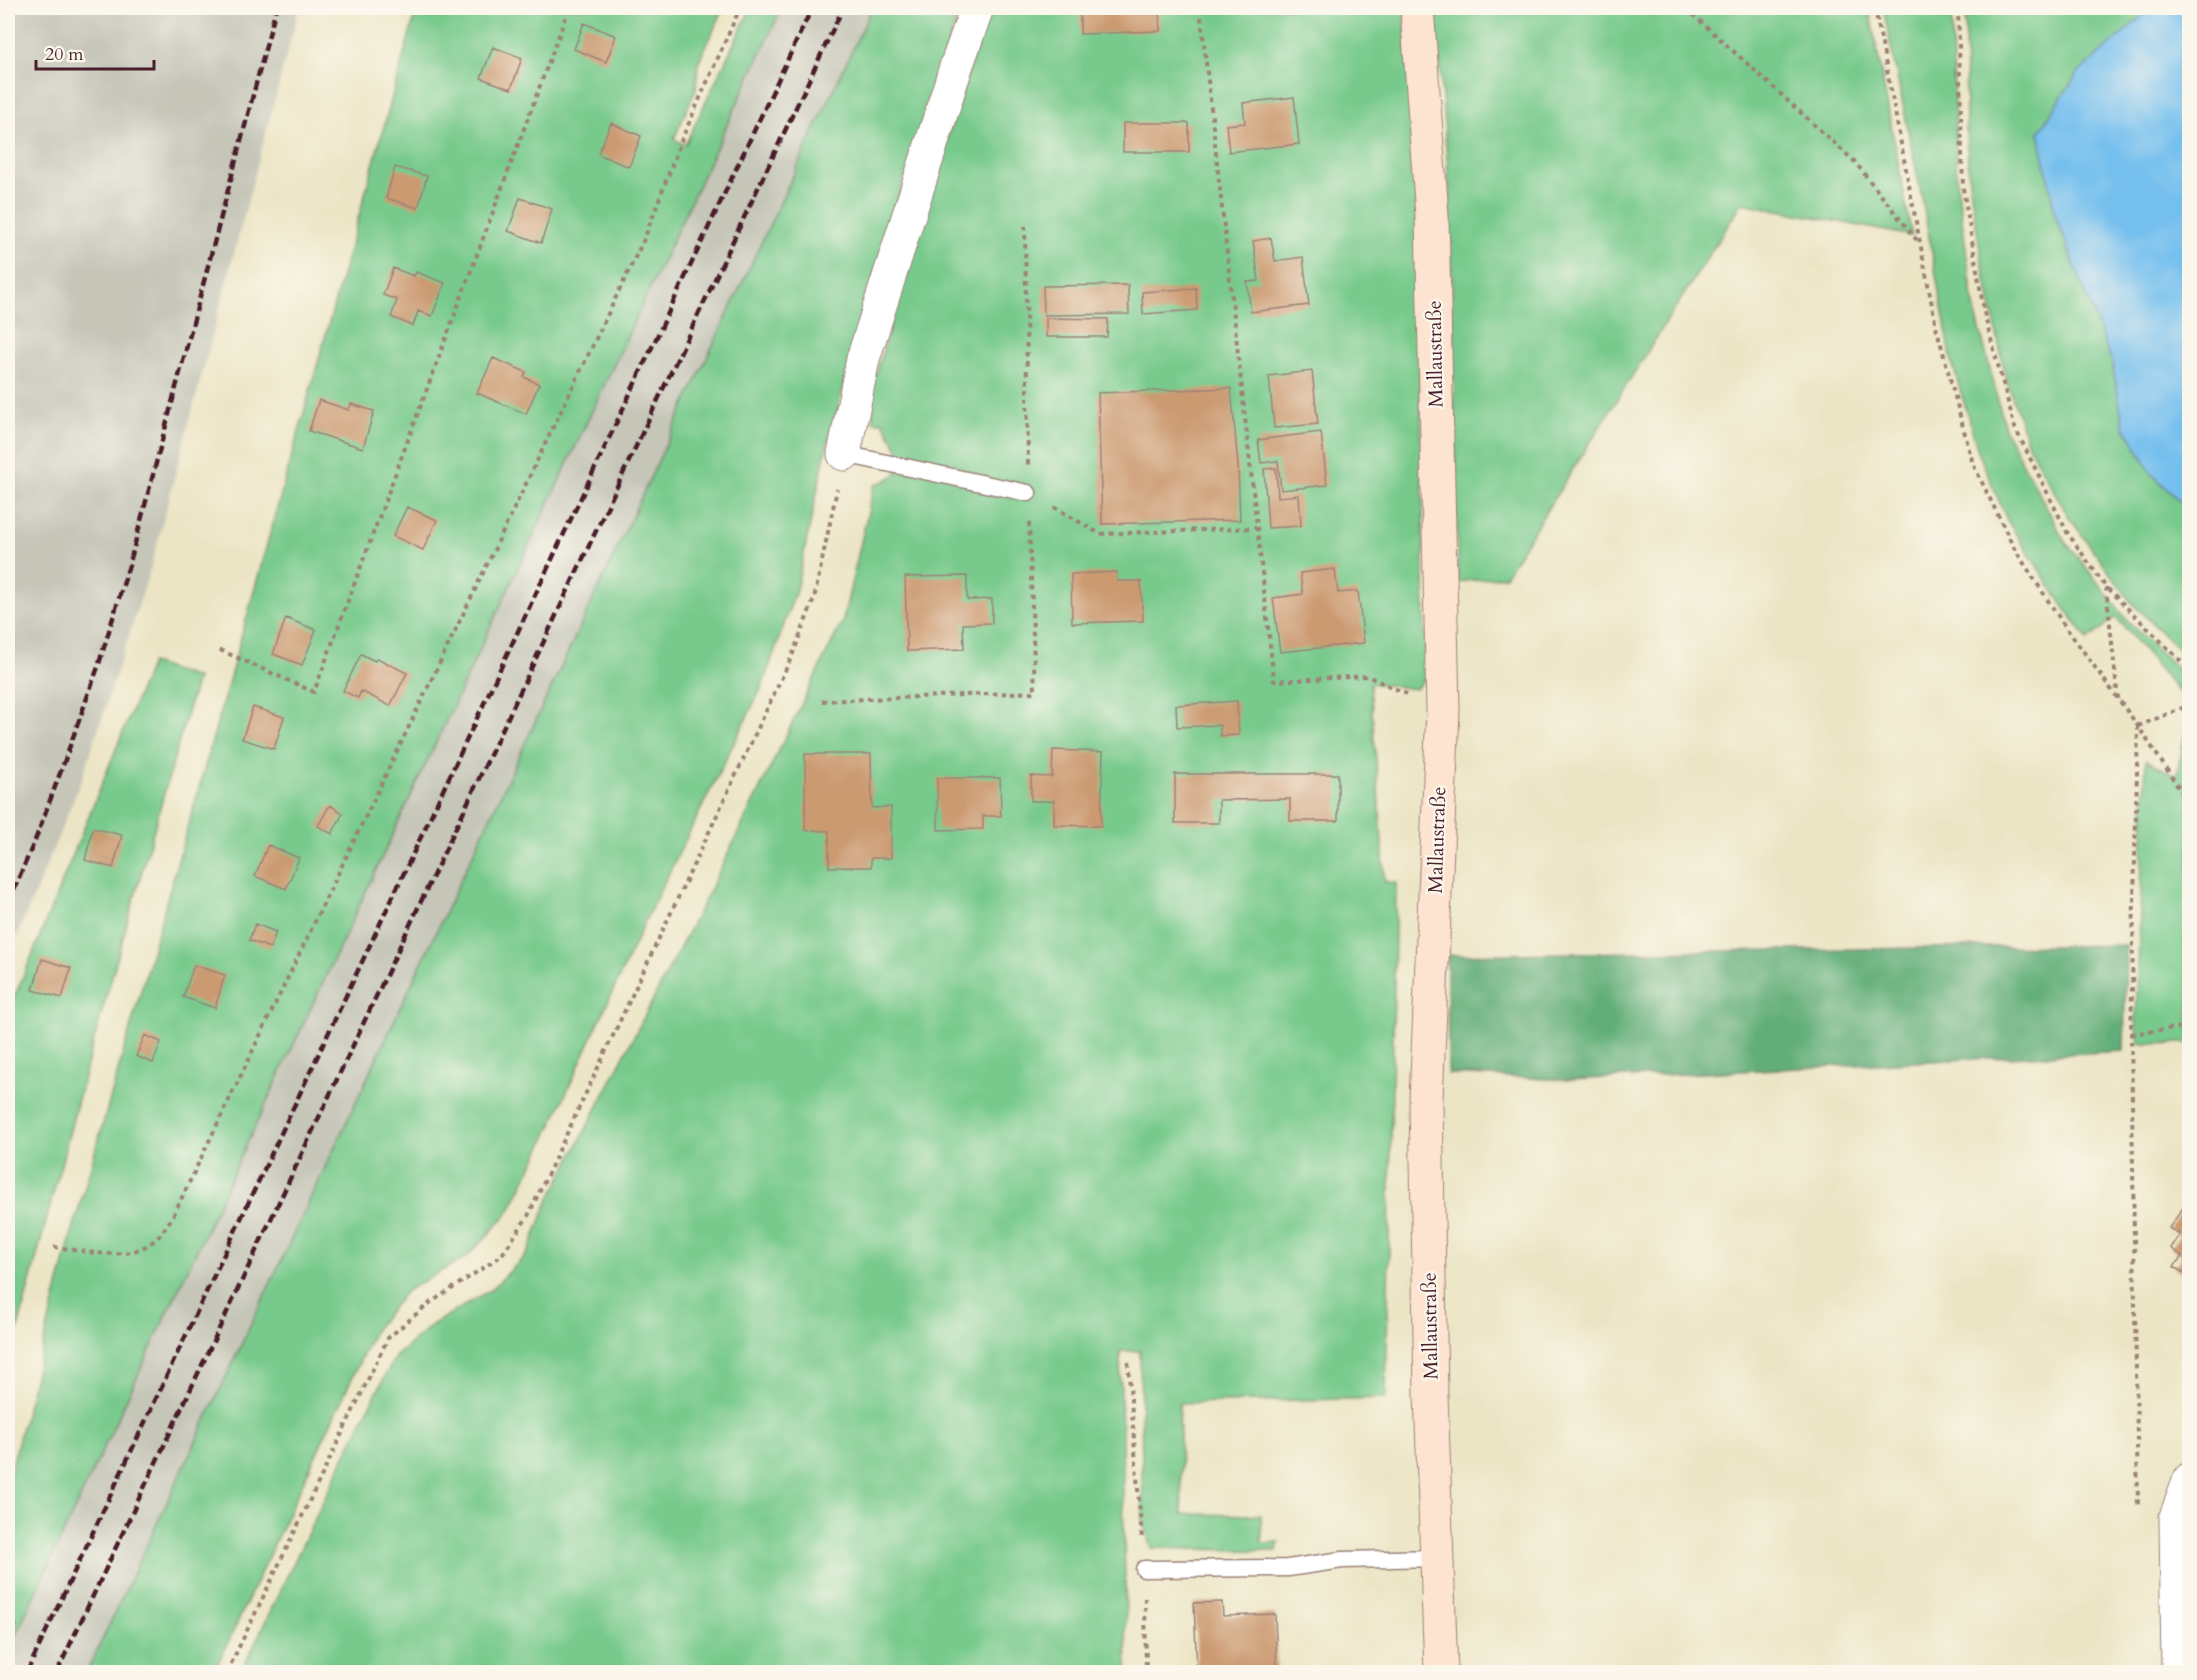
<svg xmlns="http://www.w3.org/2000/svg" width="2197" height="1680" font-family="Cardo,serif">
	<rect width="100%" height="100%" fill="#fbf7ec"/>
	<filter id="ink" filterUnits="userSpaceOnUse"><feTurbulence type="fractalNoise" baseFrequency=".0167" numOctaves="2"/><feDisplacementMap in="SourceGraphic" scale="12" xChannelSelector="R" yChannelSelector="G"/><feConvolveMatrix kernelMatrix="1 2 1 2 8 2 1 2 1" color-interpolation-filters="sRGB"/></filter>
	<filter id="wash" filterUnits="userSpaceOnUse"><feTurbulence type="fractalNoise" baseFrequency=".008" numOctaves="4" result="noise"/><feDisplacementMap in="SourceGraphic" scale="24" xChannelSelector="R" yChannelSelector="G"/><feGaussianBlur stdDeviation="1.35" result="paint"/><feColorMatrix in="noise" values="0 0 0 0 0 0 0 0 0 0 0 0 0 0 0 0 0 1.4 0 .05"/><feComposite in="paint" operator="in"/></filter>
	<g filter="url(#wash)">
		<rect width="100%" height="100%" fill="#ece5c5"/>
		<path fill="#c5c5b8" d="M8,8H299L150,570L83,776L26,915L8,954Z
			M782,8H872L87,1672H8V1651Z"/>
		<path fill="#78ca8c" stroke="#61745c" stroke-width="1.5" d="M417,8H724L698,63L696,89L674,139L685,145L751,8H782L8,1651V1481L73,1229L206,763Z
			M872,8H960L886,235L826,450L796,590L762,687L646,919L541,1148L509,1212L468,1256L406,1291L375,1329L214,1672H87Z
			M989,8H1404L1417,184L1426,677L1416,689L1370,683L1385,882H1396L1386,1398L1179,1403L1182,1514L1261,1515L1262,1543L1279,1542L1277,1551L1151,1548L1143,1523L1140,1351H1120L1127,1672H241L362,1421L395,1357L433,1324L492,1289L528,1253L546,1206L713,884L843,620L874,486L896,475L900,453L883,422H874L871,391L911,253Z
			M1435,8H1869L1912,236L1742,203L1505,576L1458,582L1450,197Z
			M1883,8H1951L1957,183L1974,306L2006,432L2063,538L2131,625L2189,679L2188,703L2116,617L2088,640L2062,604L2008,522L1979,454L1952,362L1921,193Z
			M1965,8H2151L2055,214L2112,362L2123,424L2153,475L2189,510V660L2131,602L2069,517L2029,447L2006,379L1981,256L1969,181L1966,129Z
			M151,663L197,678L91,1050L8,1366V1012L31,958Z
			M2189,713V1043L2139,1044L2136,1020L2146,760L2177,776L2186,727V716Z"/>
		<path fill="#62ae78" stroke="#566652" stroke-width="1.5" d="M2126,945L2124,1051L1569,1080L1448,1074L1447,955Z"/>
		<path fill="#75bfee" stroke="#606f8c" stroke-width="1.5" d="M2151,8H2189V510L2153,475L2123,424L2112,362L2055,214L2039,132L2077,74Z"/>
		<g id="blocks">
			<path fill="#cb9a71" d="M1080,8H1159L1160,31L1080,34Z
				M584,23L616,36L606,62L574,49Z
				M493,47L522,58L511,89L481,78Z
				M1294,97L1299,144L1229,152L1226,125L1245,123L1243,103Z
				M611,123L641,136L629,167L598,154Z
				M1123,123H1189V152H1123Z
				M395,167L427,176L418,208L386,198Z
				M520,198L552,209L541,243L508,231Z
				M1271,238L1275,261L1303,257L1309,305L1251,312L1247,282L1259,281L1253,241Z
				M393,268L414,276L416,272L445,283L432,316L418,311L413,326L391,317L397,300L383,295Z
				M1128,285L1129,314L1044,315L1043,286Z
				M1196,288L1197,310L1143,314L1142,292Z
				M1046,318L1108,319L1107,337H1046Z
				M493,358L526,372L524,377L539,384L526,414L477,393Z
				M1312,371L1318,424L1274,428L1269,376Z
				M1231,388L1238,465L1240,520L1102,524L1098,393Z
				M319,400L349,410L351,404L374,411L363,448L309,431Z
				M1321,432L1327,485L1281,490L1278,461L1261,463L1258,440Z
				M1276,468L1278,497L1299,495L1301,526L1268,528L1264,469Z
				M407,507L437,520L423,550L393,536Z
				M1335,569L1338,593L1358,591L1364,643L1280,652L1273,598L1303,594L1300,573Z
				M1117,572V581H1141L1143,621L1072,623L1071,574Z
				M967,576V600L992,599V623L963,624L964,649L907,651L905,577Z
				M286,618L316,630L302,665L273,654Z
				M361,654L375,661L377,658L407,673L390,706L361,691L358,698L343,691Z
				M1237,701L1239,735L1220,736V725L1177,727L1176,705Z
				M253,707L284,717L274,749L242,739Z
				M1053,750L1103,752L1101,826L1054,825V801H1031V776L1052,777Z
				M805,754H871L872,808L891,807V858H871V867H829V831L805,830Z
				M1175,774H1338V821H1290V799L1219,800V823H1175Z
				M937,778H1000L1001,816H983V829L938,830Z
				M330,805L343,813L332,834L318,826Z
				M93,828L122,835L113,868L85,860Z
				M268,845L299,858L286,889L255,876Z
				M255,924L276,932L270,948L249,940Z
				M42,959L71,968L62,998L33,990Z
				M194,965L225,975L215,1008L183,997Z
				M145,1035L161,1042L153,1063L136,1056Z
				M2190,1198V1277L2174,1267L2182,1256L2171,1248L2180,1235L2169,1228Z
				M1222,1602L1223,1616L1275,1614L1277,1672H1197L1194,1603Z
				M8,1620L17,1625L8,1646Z"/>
		</g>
	</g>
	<g filter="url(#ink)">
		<use href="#blocks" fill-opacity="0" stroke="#9b8278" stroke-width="1.5"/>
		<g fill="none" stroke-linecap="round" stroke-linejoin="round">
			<defs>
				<path id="lane" d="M844,454L1028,493
					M1144,1569L1288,1568L1342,1560L1438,1558"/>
				<path id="street" d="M844,454L863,359L956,67L977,8
					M2178,1672L2176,1517L2190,1479"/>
				<path id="secondary" d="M1417,8L1432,216L1443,710L1426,1100L1431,1395L1441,1672"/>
			</defs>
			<use href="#lane" stroke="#9b8278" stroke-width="19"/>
			<use href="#street" stroke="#9b8278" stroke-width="35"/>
			<use href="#secondary" stroke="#9b8278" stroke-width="35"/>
			<path stroke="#9b8278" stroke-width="4" stroke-dasharray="4.5 4.5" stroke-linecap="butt" d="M1200,8L1274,681L1367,676L1407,694
				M1686,8L1854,161L1919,243
				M1875,8L1936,326L1973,464L2014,548L2064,625L2138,726L2190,805
				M1958,8L1963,188L1985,317L2015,428L2067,532L2105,586L2190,670
				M1025,226L1028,465
				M1054,507L1100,534L1256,528
				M2106,587L2118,699
				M220,650L314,692L569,8
				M822,701L1035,692L1029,521
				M2138,726L2131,1034L2138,1508
				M2138,726L2190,705
				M2131,1034L2190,1026
				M54,1247C90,1251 132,1265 160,1235C165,1229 169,1222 173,1216L645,237L681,141L740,8
				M1128,1362L1142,1540
				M1145,1598L1146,1672
				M227,1672L388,1338L427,1305L501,1256L528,1216L792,656L814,599L837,489"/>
			<use href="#lane" stroke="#fff" stroke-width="16"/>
			<use href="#street" stroke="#fff" stroke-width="33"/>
			<use href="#secondary" stroke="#fde4d1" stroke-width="33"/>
			<path stroke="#4a1f2b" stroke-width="4.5" stroke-dasharray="9 4.5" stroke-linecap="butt" d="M8,903L36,838L62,768L98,667L130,562L276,8
				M27,1672L812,8
				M57,1672L843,8"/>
		</g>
	</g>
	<g text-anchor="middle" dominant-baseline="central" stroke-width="4.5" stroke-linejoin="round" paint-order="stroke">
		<g font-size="20" fill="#4a1f2b" stroke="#fbf7ec">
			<text transform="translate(1435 354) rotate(-91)">Mallaustraße</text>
			<text transform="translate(1437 840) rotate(-88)">Mallaustraße</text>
			<text transform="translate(1430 1326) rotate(-91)">Mallaustraße</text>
		</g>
	</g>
	<rect width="2197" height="1680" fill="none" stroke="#fbf7ec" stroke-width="30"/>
	<path d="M36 60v9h118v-9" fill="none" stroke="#4a1f2b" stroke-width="3"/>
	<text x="45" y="60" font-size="18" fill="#4a1f2b" stroke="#fbf7ec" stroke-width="4.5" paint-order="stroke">20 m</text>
</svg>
